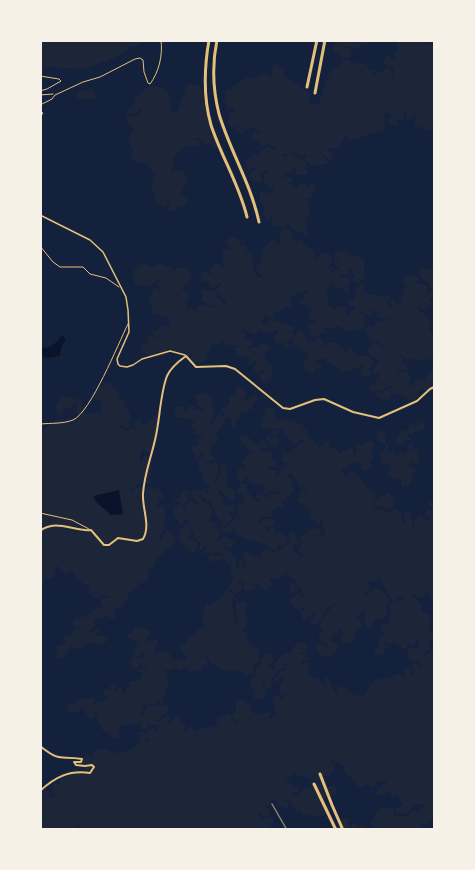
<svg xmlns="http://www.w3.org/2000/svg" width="475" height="870" font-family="'Titillium Web',sans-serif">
	<rect width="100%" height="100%" fill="#14213d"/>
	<path fill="#1d2539" d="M41,40H145V41L114,58L84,69L46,67L41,70Z
		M334,41H354L355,42L356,41H369L365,45L362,44L358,48L355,49L349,46L348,48L352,52L349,58H343L333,51L335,42Z
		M396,41H424L423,44L425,45L427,43L429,45L431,41L434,43V122L431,129L425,130L422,126L415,130L414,127L416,125L414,122L417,119L413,115L411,119H408L406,118L407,112L405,110L403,120L397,119L396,121L398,124L397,126L390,125L387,119H390L392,115L386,111L384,115L385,116C384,122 386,125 384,131L377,132L375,135L369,132L368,135L362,136L360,138L351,140L343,133L342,135L344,138L340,143L341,145C338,148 335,147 332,150L330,148L327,149L333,153L332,160H329L322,154L321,155L328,161L327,164L311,166L305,159L308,155L306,153L302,157L292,151L289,154H283L282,156L285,157L292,153L296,157L298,156L307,164L304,168L308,170L307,175H297L295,172L297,168L295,166L292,173H287L283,178L285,179L288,176L292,177V182H289L288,184L293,185L295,188H297L300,183L305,184L308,188L310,184H314L316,185C314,195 316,191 309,199L306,198L305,199L308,202L310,215L306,218V222L304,224L307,226V234L305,236L300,231H295L287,223L286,224L287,226L279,227L278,226L275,227L271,221L273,214H271L268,220L264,216V207L260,199V191H265L267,194L269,192L271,193L275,189L274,187L270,188L264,183V176L268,171L266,170L264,172L262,171L260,174L262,180L260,182H253L250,179V173L256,168L254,167L248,171L246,162L254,154L259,155L267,146L270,148H273L274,151L276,148L274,145L271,146L267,143L262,147L258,139L253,141L251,138L255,131L259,133L262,132L258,131L253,127L246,129L242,134L234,132L236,127L235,126L232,128L228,124V120L231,119L229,117L230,112H233L235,110L233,108L229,110L226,106V102L224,100V97L227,94L223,92C227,88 229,90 233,87C237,84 241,81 245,78H254L256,79L258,76H260L267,73L272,77L273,75L270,71L273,67V65L278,64L285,70L283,72L284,76C292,79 299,88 309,92L310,103L318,105L330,71L337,67H339L342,64V60H350L354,65L355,63H364L372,71L374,69L376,71L372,76L373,77L378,72L384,71L386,67H389L393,73L392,76L394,77V69C390,65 387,66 383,63V60L387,55L390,56V59L392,61L396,58L394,55L398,49Z
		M188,84L199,85L204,90L213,128L214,129L211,135L212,136L216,134L218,136L220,144L218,148H214L210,143L207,145L204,142L202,143V140L199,138H196L195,139L196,140H198L200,141L199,146H190L187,144L172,158L173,159L175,158V161L173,164L174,167L170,172L172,173L175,169L177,171L183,170L186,175L185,179L187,181V184L182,189L183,192L180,196L182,197L184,196L187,198V202L182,207L178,206L174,211H169L165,209L171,205V202L168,200L167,201L169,204L164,207L156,201C154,196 152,190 151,184L154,182L153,178L155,174L152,173L149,166L144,161L138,164L131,159V156L134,154L132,152L133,149L131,147L130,144L132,142L129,141V138L134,130L127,121V115L133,117L135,115H137L141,110L140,108L136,114L131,115L127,110L136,103L134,100C147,87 151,81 169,91V94L167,96L170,97V100L168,103L171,108L170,111L175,114L180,106L179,104C182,100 182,96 186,92L185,87Z
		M88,89H92L96,94L94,99H78L76,93L79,90L85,91Z
		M288,228L291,231L292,238L297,241L301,240L306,247L307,246L314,250L316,260L320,256V252L329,255L333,258L332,263L326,268L327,269L329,267L334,268L331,271L332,274L336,269L337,270L339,269L335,265L334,261L340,259L333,256L337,250L340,252L346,251L348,252L346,254L347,255L349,253L355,257L359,256L364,261V278L360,283H357L351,280L355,276L350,270L351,269L350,268L348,270L349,273L347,275H342L340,278L341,279L343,277L348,278L350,275L352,276L349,279L351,282L348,286L349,293L348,295L342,291L344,288L343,287L339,289L333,286L335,285L333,281L331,283L332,285L326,290L328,293V297L326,299L328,301V305L334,310L337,306H343L347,309L345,313L347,316L351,313L350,310L354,311L356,309L353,305L350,307L348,303L350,299L353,302L355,300L354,296L357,292L356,287L361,284L365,287L364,291L369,295H374L375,294L384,297L390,295L392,297L387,302L390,307L392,305L390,302L393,299L396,301L395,304L397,306L401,299V297L405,293L404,290L407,287L404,285L403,281L408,275C411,276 418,276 419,281L416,283L419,284L420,283L423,285H425L429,288L427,290L428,293L433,291L434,293V301L431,298L429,299L432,303L430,306H427L425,311L419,307L417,308L422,313L430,316L429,319L431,321L430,323V326L429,330L434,336V355L429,360L423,359L421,361L414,360L411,358L407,360L401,355L400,357L404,360L401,363L407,365V370L404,371L399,370L398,372L399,374L400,372H407L410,375L411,381L407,384H411L413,387L414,385L415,379H421L426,381V376L432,371L431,367L432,366L434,367V387L428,390H420L418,396L415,400H409L398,394L395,395L392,393L391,394L392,396L388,401L384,399L382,402L381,398L374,394L377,392L381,394L385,390L394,387L389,386L381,391L375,390L372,393L370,391L369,385L371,384L374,385L376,384V380L380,373L379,372L375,375L372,371L376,365L378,366L379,362L378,360L368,352V348L373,343H376L382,348L386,346L382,345L377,340L376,341H371V338L367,337L366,329L368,326L372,328L376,324L377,320L379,322L382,320L388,321L389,319L378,318V316L375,314L376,312L374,310L371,312V315H367L361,311L359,313L364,316L365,326L362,330H356L354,328L352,332L348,330L345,332L342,328L338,326C334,327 331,329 327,329L324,327L323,329L326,331V333H320L318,336L312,337L310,335L311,329L308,328V324L309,322L312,324L317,322L315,320L311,321L309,319V315L311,310L306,305H301L300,299L305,298L303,294L305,293L309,295L310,294L305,291L297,293L294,296H292L290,298L291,308L286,306L283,310L275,312L272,317L268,318L266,315L261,323L267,325L270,319H274L276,322L279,321L283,324L286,323L289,327L291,325L295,329L292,332L294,335L296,334L297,331H302L308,343L312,340L315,343L316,339L319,338L323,342L322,344L324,346L330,341L331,343L338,342L339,347L338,348L343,349L346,353L348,348L351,347L357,356H369L375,363L369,370L371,373L369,376H362L361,375L360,370L363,367L362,365L359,368L353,369L351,371L347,370L341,372L333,364H331L326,362L328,359L327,358L325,360L321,358L318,361L315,360L314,362L321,366V369L316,368L313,372H310L303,368V365L308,357L307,355L311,351L310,350L306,353L297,347L298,346L296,344L293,348L291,343L293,340L292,337L289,342L288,348H285L282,345L284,343L282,341L280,345L274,341L275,335L279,331L277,329L275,332L271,333L268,331L267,332L265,331L262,332L258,329L257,330L258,331L257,334H252L244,329L242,331L246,333V336L243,339H245L247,338L254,343L253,345L248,347L249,349L256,346L259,348L261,344L269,345L270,347L263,355L265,357V359L271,364L273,375L266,384L261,381L260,375L266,371L262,370L259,374L253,369L257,361L255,360L250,366L248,363L251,360L246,355L241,357L240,354L238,356L236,355V349L239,345H227L224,341H222L220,344L216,345L213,343L212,345V347L208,349L211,352L206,353L208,357L204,363C200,362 192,364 190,358L194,354L192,353L188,358L185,355L186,353L185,352L181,354L174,351H171L168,349L167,350L168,352V354C163,356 158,357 152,358L146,353H142V343H145L149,345L150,344L148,342L147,339L149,336H152L155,339L157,337L152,333L153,330L156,331L159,327L167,326L169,328L171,326L170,322L167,321L168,318L166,315L163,316L152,313V306L150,304V296L155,287L158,289L161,288L157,285L159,280L158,279C152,286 151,285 144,287L141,285H137L134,283L133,272L138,265L144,264L152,268L154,266H156L160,262L166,267L169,265L173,268L172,271L173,272L175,271L177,268H185L191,274V280L181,289L189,293V299L184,301L188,303L185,308L187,309L190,307L194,312L200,304L214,308L215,307C211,305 207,304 202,301V291L213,290L217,294L216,297L225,304L227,301L222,298L216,289L222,284L220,283L213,288L206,281L204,282L201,279V276L205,270L211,275V270L215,263L216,264H220L221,265L220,268H223V264L222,263L224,260L222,253L225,249L230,250L232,248L227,245V241L230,238L236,237L241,242L239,246H240L244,244L247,247V250L244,252L246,253L248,252L252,255L251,260L254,263L253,269L255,271L256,276L260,278L262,275L257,273L256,266L258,264L261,265L263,264L260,259L262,256L264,257L266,256L262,253V250L272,240H277L276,245L278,246L280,243C279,238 278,234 282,229H287Z
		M433,266L434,270V290H432L431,289V287L428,285L429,282L427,283L420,276L419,272L423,268L428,270Z
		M110,382V385L117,390L116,393L120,394L119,400L124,401V406C132,413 131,417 129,424L130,426L126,428L119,424L118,425C122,429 126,430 129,430L132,427L135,430L136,426L134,423L138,420L141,421L143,425L145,424L147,425L148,424L147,423L149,420L151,421L153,419L152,415L160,419V423L158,426V431L154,435L157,438L156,444L150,452H145L143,449L139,459L141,463L144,455L149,458L148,460L151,464L149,466L152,467L151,469L152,473L148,477L151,479V483H145L141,480L140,482L142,484L139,486L136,485L132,490L130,488L129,490L132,492L136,488H143L142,496L139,501L142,506L143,503L141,501L144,497L147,485L154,489L157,487L165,498H161L159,499L160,502L156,505L157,506L164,505L165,507L164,513L165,515C165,519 164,526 165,530H161L163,532L160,535L159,541L162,542L163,535L166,532L170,531L174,535L175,542L157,559L154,567L149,569L150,572L147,573L149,577L146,582L141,584L137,580L136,581L139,585L128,594L129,596L124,602L122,607L113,608L116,617L114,618H110L106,614L102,620L98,617L94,621L95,626L89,632L92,633L96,628L100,632L94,635L97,636L100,635L108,639C107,643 100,644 97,645L95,643L92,644L89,641L84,647L74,648L72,647L68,648V652L63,658H59L57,657L56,647C59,644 63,645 66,642L65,640L62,641V639L65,635L70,637L72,635L71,631L81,628L79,627L76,628L74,626L73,620L79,619L81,617H85L88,613L90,614L96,607L101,608L103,606L99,601L102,598H108L109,597L103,595L96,599L89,593L88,587L90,583L89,582L87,585H84L72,572L73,569L69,572L65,573L62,569H60L56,565L54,567L56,573L52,578L46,579L41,583V430L45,429L56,420L63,419L65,421L68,419L72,425L73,424L72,420L79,414L76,410L78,407L75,403L70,409L66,407L62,411V415L56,413L57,411L54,407L59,404L58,400L62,397H69L71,396L76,400L81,399L83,400L82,405L84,412L88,413L91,412L94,414L98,412L102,415V405L101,402L102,400L101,399L98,401L95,398L94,394L99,388H101L104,383Z
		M238,386H241L244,388L243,390L248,394L244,399L246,401L254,395L257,397V401L254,402L252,404L253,406V410L249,409L245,413L241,412L240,413L241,416L235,422L236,424L234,428L231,425L232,420L228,417L223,423V426L214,435L218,436V439L212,447L207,448L211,449L210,454L214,456V460L206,461L204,464L205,465L207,463L212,464L215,462L218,465V475L214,479L215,483L220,476L219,473L221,471L220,466L223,464L227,468L226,469L227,476L225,478L228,482L226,487L228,489L231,487L235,492L234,501L230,499L228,500L221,490L218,494L219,495L221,494L223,496L224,504L227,506L228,505L230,506L231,504L234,505V511L228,513L233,518L225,526C218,522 217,514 212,506V503L208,500H206L200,494L199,495L203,502H207L210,504L208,506L212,508V514L209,518L210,522L217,524L215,528L221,533L216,540L219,541L222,537H227L235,543L230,549L226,546L224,548L237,559L235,561L237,565L236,566L237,570L239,568L240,564L238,561L242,558L243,559L242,563L244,568L248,565L244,564L245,560L243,556L245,552H248L253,556L255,555L259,557L265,549H270L274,552L276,550L278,551L289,543V534L292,532L296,533L297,535L295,538L300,542L298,546L294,544L293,545V549L294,551L293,552L299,555L298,559H301L304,555L298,551L303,542L300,539L303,534L306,533L310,529L317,528L322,531L319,535L321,537L325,534V529L322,528L323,521L320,519L319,520L321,523L317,525L316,524L317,520H312L309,515L311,510L296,501L299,498V495L302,493L300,489L302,488L304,492L306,489L299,486C298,482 294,479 293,475L289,472L287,477L293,480V483L289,486L294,487L293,488L294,491L290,493L291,497H287L288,500L287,501L284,500L281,501L284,505L283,507H279L271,512L273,513V517L271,516L267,518L264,516L257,523L259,524L264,519H272L274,521V525L268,527L266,525L265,527L267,529L265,531L267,532L270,528H274L276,530L273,533L274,535L279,531L288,540L286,544L282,546L278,544L277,549L274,550C261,539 248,544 234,532L235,530L234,526L230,533H224L220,529L221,526L226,527L237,517L240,520L241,519L238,516L237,508L241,502L243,503L245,501L242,500L244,494L242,493L239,495L236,491L241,487L239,485L240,483L247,485V492L259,502L260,501L255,496L260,494L266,497L267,500L269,494H277L281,492L278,490L277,492H269L265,495L262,493L265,487L262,484L259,485L253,484L252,485L250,482H247L248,479L246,477L243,481H236L237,472L240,468L244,469L246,467L242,463L244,458L250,452L252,453L255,452L251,450L249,451L245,447L247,445L245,444L244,445L240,440V437L241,436L247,435L255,445L259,444L264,439L267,447L266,449L262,448L260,451L266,452L264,454L265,455L269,451L273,453L270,459L274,460L277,466L272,468L267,465L266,467L272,470L278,471L275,475L277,476L285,465L290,464L288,463L286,464L281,459L283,456L282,453L284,452L286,454H289L293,448H296L297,445L305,440L302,439L297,443H294L283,434L284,433L283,430L280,429L276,437L278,439L279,442L275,446H271L268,442L266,437L269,436L272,440L274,436L270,433L273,430L275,432L277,429L273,428L268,430L266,428L263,430L261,428V425L263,423L261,420L264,417L263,415L266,413L264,411V409L272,407L276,412L274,416L277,420H282L286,418L289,422L293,419L296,421L297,425L303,424L304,425L302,429L304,430L307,429L308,430L306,434L309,435L308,437L309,440L312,438L314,439V442L321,448L324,443L327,442L330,445L329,448L336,449L340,455L342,451H347L351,448L354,449L353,453L355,454L357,452L356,447L357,444L360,446H363L366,442L370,441L374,443V446L372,448L373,452L371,454L373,456V459L368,463L374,465L372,469H369L366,471L361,467L362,464L357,462L354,464L352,462L341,470L346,478L348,477V474L349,473L353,472L361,478C362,487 370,488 377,494L374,497L376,500L380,498L379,496L380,494L384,496L388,492C393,494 394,501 395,506L389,510L382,506H377L375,505L374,507L377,510L380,508L389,513L396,508L401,514L402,521L405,524L406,522L404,520L405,517L403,513L410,512L412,518V524L414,526L415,523L413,520H416L420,515L426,519L425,520L427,522L431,517L430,516L427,517L426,516L427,508L430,510L433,509L428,504L432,500L434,501V579L433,581L434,582V602L430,598L429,592L422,598H419L414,594L412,596C419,599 422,605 422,612L430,614L431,620L429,622V629L433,632L434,639L428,644L430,648L426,653L423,652L422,653L424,655H427L434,648V817L428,823L423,824L418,829H396L395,828L392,829H379L376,826H372L371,822L375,817V813L382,807L390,808L393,806L394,808L393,815L398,818L399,816L401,817L407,816L414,811L419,812L424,805L415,804L406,814L399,813L396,815L395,814L397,807L400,808L403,803L400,801V799L398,797L399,795L397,794L393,797L390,793L386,791L384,795H378L376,793L379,788L387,782L386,781L382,783L378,780L373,788L368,786L366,783L364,787H359L356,784V782L346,774L343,765L338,762L336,763L331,759L330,760L334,766V771L329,776H321L319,781L313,780L304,775L302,778L294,772L290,778H288L286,781L296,788L298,787L301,789L297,793L295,792L292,793L297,796L304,788L309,787L312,790L313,789L311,787V781L319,784L321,781L328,787L333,785L337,788V793L334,795H328L326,798L321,797L325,801V806L328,805L330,807V811C322,816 317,820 308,813L306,815H303L300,813L302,812L300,810L299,812C290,809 294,804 286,798L285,800L288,803V807H281L275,800H272L269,805H266L264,807L270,809V815L265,817L259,812L258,813V815L265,820L268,817H271L273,819L274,823L267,829H175L177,828L175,826L171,830H85L83,828L82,829L77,825L75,828L76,829L41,830V791L42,792L47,790L50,793L49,795L53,799L56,796L54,794L55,793L53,790L54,788L52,787L55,784H60L61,774L67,772L70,773L73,770L76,769L79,772L84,771L86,769L84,768L80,770L77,763L88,754L92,757L93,752C99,748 107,748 114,754L117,751L125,753C131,748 136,748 141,741L139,739V732H143L146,734L145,739L148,742L150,740L147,738L148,733L146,732L149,729L153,728L158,732L159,731L156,728L157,725L156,724L151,726L148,724L147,727L145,730L139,728L142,724L141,723L136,726L131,723L129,725L121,726L118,733L120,738L113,739L108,732H105L102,730L101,726L97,722V716L95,712L94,714L95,717L90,719L81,706L79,712H70L68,710L67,706L69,704L74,703L79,699H84L86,697L90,699L93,697L96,699L93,703L94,705L98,701L100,704L104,701V699L108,700V698L105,697L103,695V692L107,689L110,690L111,689L109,686L112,684L116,685L114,690L115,691L121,687L123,693L125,695L126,688L130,686L129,683L130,682L137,681L140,678L142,673L138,671L140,668L145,671L146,668L145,667L144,669L141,663L136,670L130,667L131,662L134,656L137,659H140L146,654L144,653L138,657L134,653V648L138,642L134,639L133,640L129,639L127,635L134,631L133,628L142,627L151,632L147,637L148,642L155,640L156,638L158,640V644L154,648L155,652L158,654L160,652H164L165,650L171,655L170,658L171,659L173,658L175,660L179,658L184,661L187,658L181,650V644H185C189,636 198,630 205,626C200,617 203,612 207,603L210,606L219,600V596H223L224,595L223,592L227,589L234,595L232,600L233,603L231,604L233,607L231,609L234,610L235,623L233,625L235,626L239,620L236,617C236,611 235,606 237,600L240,603L243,601L246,604V610L244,615L247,616C246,624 249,624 242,631L247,634V641L252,646L259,647V654L258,656L260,659C255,665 251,666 253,673L252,674H249L246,676L240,670L234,672L232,670L229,671L219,668L209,661V658L205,655L203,657L206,658L208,664L205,665L202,664L201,670L191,672L187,670L184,666L183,670H179L176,668L172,669L170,671L165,670L164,671L167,672L166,680L169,682V685L164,690L166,695L162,697L164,699L163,702L160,703L157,700L155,704H149L146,705L142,702L141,703L144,706L141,712L143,715L145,713V710L149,706H156L158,704L159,705H164L168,707V712L156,721L159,722L164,717L169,716L171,717L168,721L169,723L174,717H178L186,726L183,730L184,731L189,727H192L196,732L204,726L207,730L210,727H218L219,726L216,723V720C220,715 223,715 229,714L231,716V718L238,723L239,722L233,717L232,714L236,712V703L239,700H243L250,705V709L256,715L258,713L261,716L263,713L269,712L271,714L268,717L270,719L273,716H275L277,713L274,711V704L273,698L276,694L281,699L286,696L284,694L282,697C278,691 278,687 284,680L283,678L281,677L278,682L275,681L274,679L281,671H284L291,662H289L287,664L284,663L283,664L285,667L283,668H281L272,678L273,682L270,683L272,685L271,688L268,689L265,686L264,680L261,685L266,690L265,698H262L260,700L257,698L254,699L253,693L257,690L250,687V684L252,682L251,679L255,676L257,666H262L260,661L265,654H269L274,659L272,661V663L269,664L274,670L275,666V664C279,658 283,650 291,655V650L298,642H305L307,643V649L305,653L303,652L299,653L301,655L303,654H307L308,657L307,660H303L301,663L303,665L305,662L309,663L308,674L315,679H319L324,685L326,683L324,679L328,677L335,692L338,696L340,694L337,691V686H340L342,689L347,688C351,695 357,696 363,696L370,685L375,684L373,682L374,679H380L382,681L383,678L389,679L396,674H401L405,677L406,676L404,672L406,669H411L412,670L411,675L413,676L415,670L412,667L413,663H415L422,668L424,666L416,661H410L408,658L407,652L411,647L417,648L419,646L416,645L420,641L418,639L413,645L407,644V649H403L400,647L401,645L400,644L399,646L396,642L390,644L385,642L384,644L386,647L384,650V654L376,655L375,654L374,650L379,646L378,644L381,637L380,635L381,634L384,635L385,634L382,631V624L389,623L391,621L388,620V617L392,613L389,611L390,609L389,606L392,602L394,604L398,601H400L403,599L400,596L394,602C386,594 387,587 379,580L381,578L379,576L377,580L368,582L366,584L371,586L364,595L365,596L368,595L374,587L384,592L385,595L390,601L385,604L388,613L383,619H376L371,628H366L364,624L366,623L363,619L366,616L364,612L366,609L365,608L359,616L358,615L357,616L359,619L361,620L362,626L356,632L355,640L351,643L344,644L341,641V636L345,634L341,632L342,628L339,626V633L336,634L334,633L333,636L330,640L333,643L335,642L337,643V651L333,656L324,657L317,652L318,650L316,645L318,643L321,645L324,644L327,647L328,645L324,641L321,642L319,640V636L323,631L319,625L329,610L336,604L335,603L327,609L318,624H312L309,622L316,613L314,612L308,618L303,620L301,612L305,607L303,606L300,611L290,604C291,595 294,599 298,593L304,598L305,596L301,592L303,590L300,587L294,594L289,591L290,584H293L296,587L298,586L295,582L298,579L297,578L293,579L288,575L289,572L287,571L285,576L282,574L281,575L282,579H274L272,577L269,580L272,584L266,590L262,589L255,583L254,585L257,589L255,590H250L248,592L246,590L243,591V587L245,583L240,580L237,584H239L241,582L243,584L241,586V591L236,594L228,588L233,578L231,575V565L223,559L212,562L209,559L208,556L210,554L214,556L219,554L222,556L225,554L215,552L214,553L209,552L205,555L203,551L207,548L205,546L201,551L199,550L200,543L193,536L194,533L191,530L189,532L191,534L189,537L198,544L195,552H191L180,541L179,531L181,529L184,528V525L186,522L189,524L190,523L186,518L182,524H179L178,520L174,516V508L180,504L179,501L174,502V499H178L181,495L183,490H187L189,491L188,497L189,498L183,506L185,511V506L191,500L196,505L199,503L191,497L192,489L201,491L204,486L206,488L204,492L207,493L209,488L208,484L204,482L203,473L198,469L199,464L198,461L204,453L202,452L197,459L192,449L193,445L196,446L198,444V438L201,439L203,438L194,433L196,430L192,428L191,426L195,423L187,418L185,419L181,417L175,418L176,414L174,410L176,407L183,406L185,407L184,410L185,412L189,406H193L194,410L197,408L202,412L203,410L197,405L198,401L194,397L197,394H200L204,392L205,393L207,392L212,398V405L214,406V415L209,424L212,426L218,413L221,414L222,417L225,416L221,410L230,404L229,399L230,396L233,395L235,397L236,396L235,394V388Z
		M417,421H420L421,424L423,422L425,423L424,429H421L418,432H413V434L409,433L407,437L410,438V440H407L405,442L404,440V444L403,443L397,445L396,444V439L399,437L398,435L402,431H406L408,429L410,430L408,427L411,423L413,424L412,428H415L413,425L414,424L415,426L418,425Z
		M381,429L385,433L384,436L385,437L386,442L387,443L390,439L387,452L392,453L394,451V453L397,456L402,451L405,456V453L409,450V445L412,444L413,446L411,449L412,450L416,448L418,450L419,463L415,465L411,461V463L408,465L412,469L415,468L416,471L411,477L413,480L408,487H406L405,485L403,487L401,486V482L402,480L386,476V473L392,471L389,467L390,464L388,463L383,465L379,454L386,447L383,443L378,441L377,435Z
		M343,818H347L350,820L348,824L351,827L352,824H355L357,827L362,825L367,829H336L335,827L338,825L341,826L343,825L340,822Z"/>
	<path fill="#0b132b" d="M62,335L66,339L62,345L60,356L47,358L41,356V348C51,349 56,343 62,335Z
		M119,490L123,514L111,515L97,503L93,496Z"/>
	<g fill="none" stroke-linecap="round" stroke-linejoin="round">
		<path stroke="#e5c07b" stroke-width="1" d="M40,76L59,79L61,81L47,89L40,91
			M40,95L53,94
			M40,105L52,99L55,95L83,82L100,77L135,59L140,58L143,60L144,72L148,83L150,84C159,72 163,55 161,40
			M40,111L43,113L40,117
			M40,246L53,262L60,267H83L90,274L106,278L119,287
			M40,424C51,423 63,424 73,420C91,412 118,344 128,324
			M40,513L72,520L89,529"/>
		<path stroke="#e5c07b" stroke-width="1.5" d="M40,215L90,240L103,252L126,297L128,310L129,332L117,359L118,364L120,366L127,367L133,365L142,359L170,351L185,355"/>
		<path stroke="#e5c07b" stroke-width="2" d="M40,531C56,518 74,532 91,530L104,545H109L118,538L137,541L143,539C151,526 142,508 143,494C144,475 151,458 155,440C160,420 160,394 167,376C171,367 179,361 186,356L196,367L226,366L235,369L283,408L290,409L315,400L324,399L353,412L379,418L417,401L430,389L434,387
			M40,746C61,763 60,755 82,759L81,762H74L76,765L85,766L92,765L94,767L90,773C69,770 55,777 40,791"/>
		<path stroke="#e5c07b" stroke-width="3" d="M209,40C204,69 203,97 211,125C221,156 239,184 247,217
			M217,40C212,64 213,90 219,114C230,151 251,184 259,222
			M307,87L317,40
			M315,93L325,40
			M320,774L332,805L343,830
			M314,784L336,830"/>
		<path stroke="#918062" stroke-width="1.5" d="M272,804L287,830"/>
	</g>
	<rect width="475" height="870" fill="none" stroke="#f6f1e7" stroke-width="84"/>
</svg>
